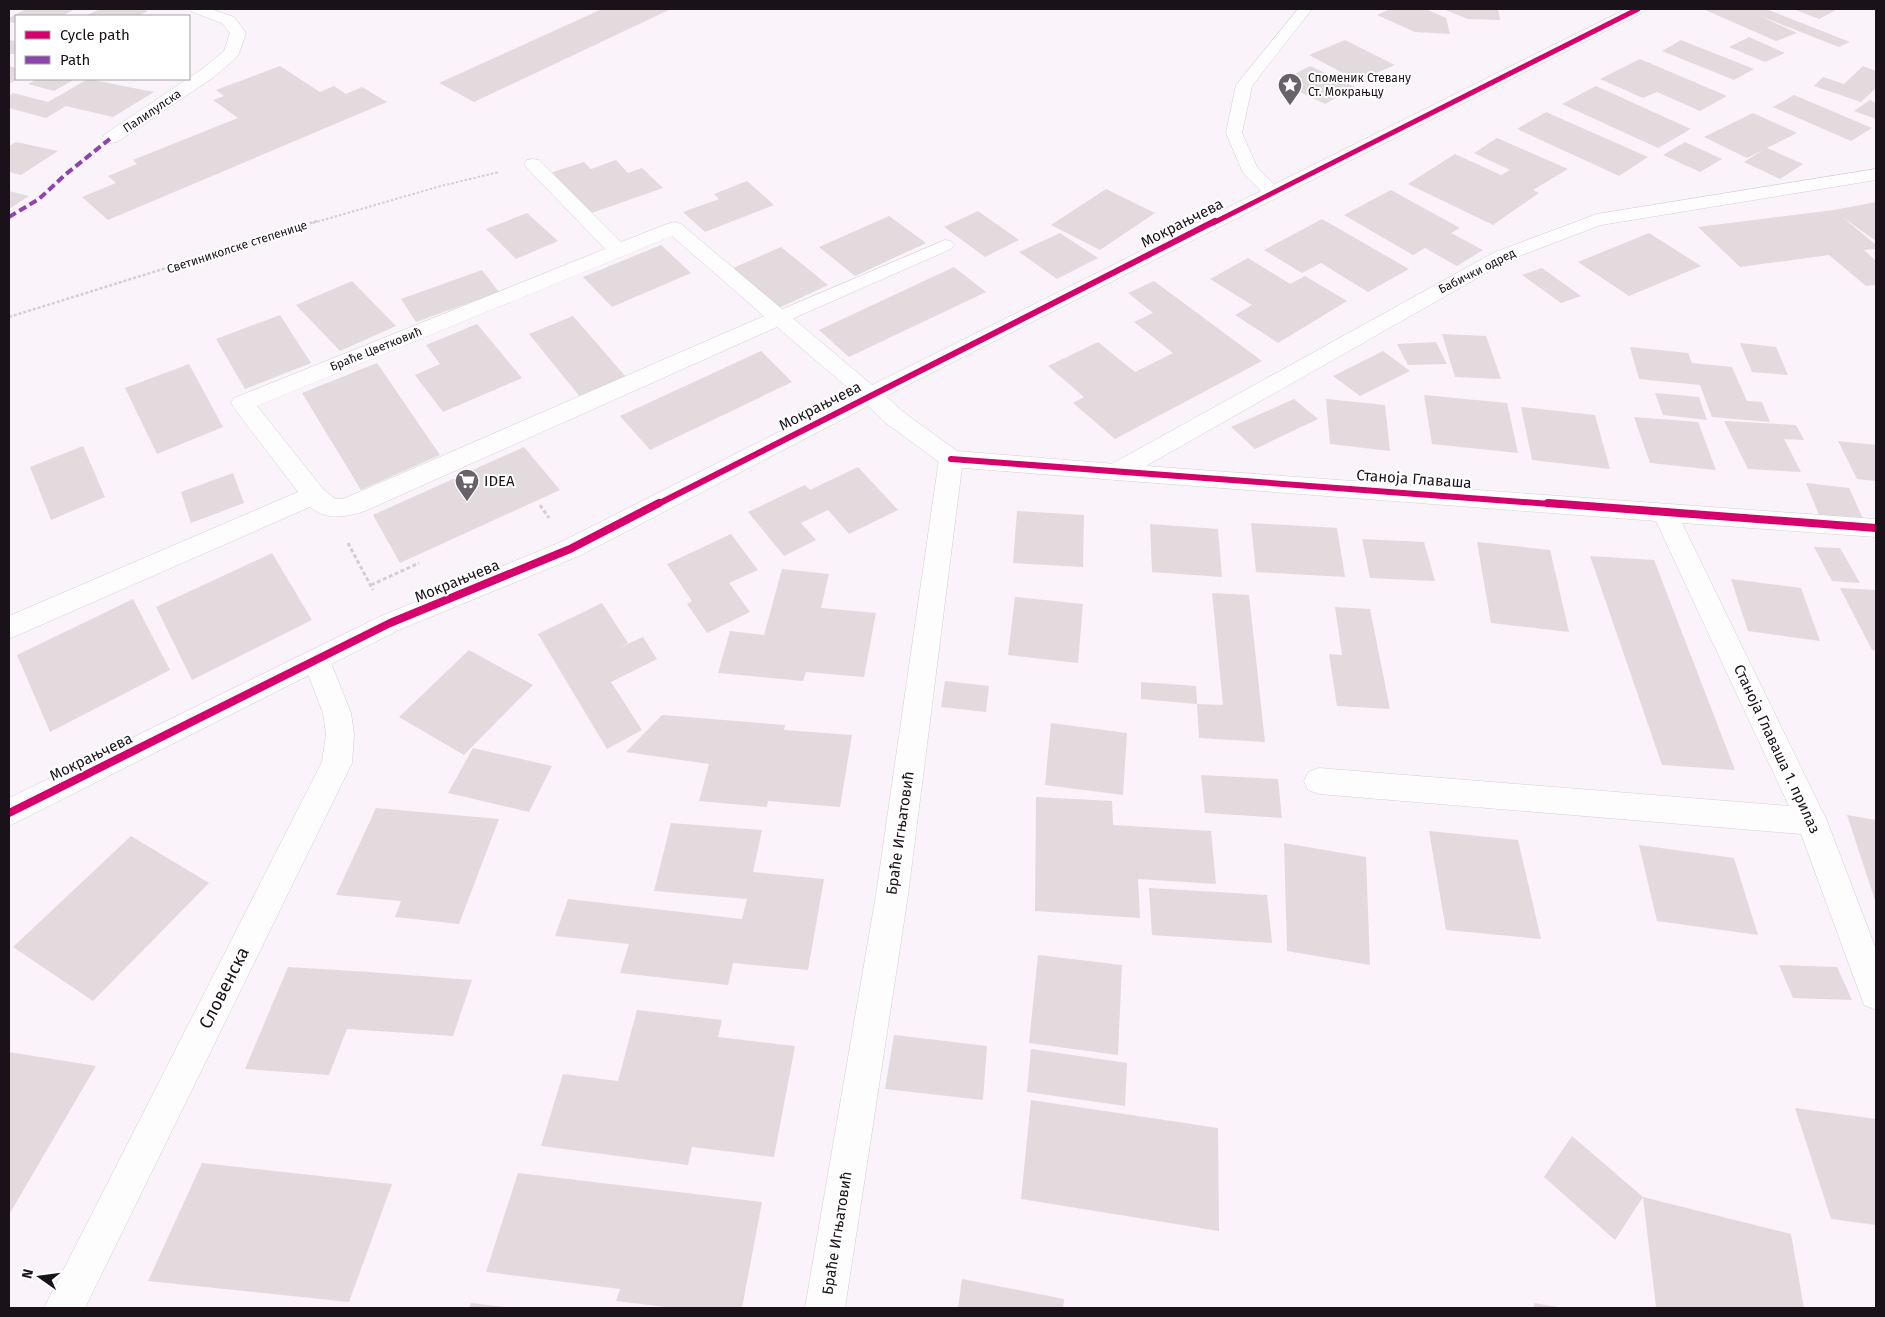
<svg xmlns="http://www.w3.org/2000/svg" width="1885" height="1317" font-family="'Fira Sans',sans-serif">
	<rect width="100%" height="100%" fill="#faf3fa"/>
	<path fill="#e2dadd" d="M26,9H75L62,16H16V23L9,22V18Z
		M100,9H140L148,11L138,16H85Z
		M602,9H671L474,102L439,83Z
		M1390,9H1426L1446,18L1450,34L1415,32L1377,15Z
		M1443,9H1498L1500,20L1468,19Z
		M1703,9H1766L1850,42L1839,47L1758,15L1797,33L1776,41Z
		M1793,9H1838L1819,19Z
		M1749,37L1785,53L1765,62L1729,47Z
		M9,40L16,41V54H9Z
		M1345,40L1395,65L1358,81L1309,55Z
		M1681,40L1754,69L1734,80L1662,51Z
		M1640,59L1727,96L1700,111L1657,92L1643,98L1600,79Z
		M9,66L16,68V80L9,84Z
		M280,66L320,92L334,86L346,94L362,87L387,102L108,220L82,197L116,183L108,176L137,164L133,160L238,118L213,100L224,96L216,90Z
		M1310,66L1355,87L1325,104L1279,82Z
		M1863,66L1876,71V88L1861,102L1814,86L1823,77L1844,84Z
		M38,79H75L54,91L28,84Z
		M88,79L154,92L113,117L66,106L46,118L9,108V96L13,93L48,102Z
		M1596,86L1691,129L1658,148L1562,104Z
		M1794,95L1872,128L1851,141L1773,107Z
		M1870,100L1876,103V119L1854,111Z
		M1546,112L1648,157L1619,176L1517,129Z
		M1753,113L1797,133L1767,148L1803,164L1780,179L1744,162L1763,150L1747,158L1704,137Z
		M1497,138L1568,169L1533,190L1539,193L1493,225L1408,184L1455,154L1501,175L1510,170L1474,153Z
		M16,142L58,151L21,175L9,172V146Z
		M1685,142L1722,159L1700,172L1663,155Z
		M616,160L628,173L642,168L663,188L586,215L547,174L584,162L591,169Z
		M747,181L774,205L705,232L683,212L719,199L714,194Z
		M1106,189L1155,213L1100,250L1051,225Z
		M1391,190L1460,228L1451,233L1483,250L1457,266L1425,248L1413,255L1344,215Z
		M9,191L29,196L9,209Z
		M1876,202V241L1841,216L1876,245V249L1864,250L1876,261V285L1866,286L1829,255L1740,267L1698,227L1834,210Z
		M978,211L1019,240L985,257L944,227Z
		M527,213L558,241L516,259L486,229Z
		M889,216L926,243L855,276L819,247Z
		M1322,219L1409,269L1368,292L1321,263L1302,273L1264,250Z
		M1060,233L1098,258L1057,279L1019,252Z
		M1649,233L1701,266L1629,296L1578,262Z
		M661,245L691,273L612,307L583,277Z
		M781,247L828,285L779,308L733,268Z
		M1248,258L1290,284L1305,276L1347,301L1278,343L1235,315L1252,305L1210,279Z
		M954,267L986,292L849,357L819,330Z
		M1542,268L1581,296L1561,303L1522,275Z
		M482,270L499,292L416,322L401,299Z
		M352,281L396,326L340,351L296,305Z
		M1154,281L1262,361L1115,439L1073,403L1084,397L1048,366L1098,342L1135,372L1173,353L1134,322L1153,313L1128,293Z
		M280,315L311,363L245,389L216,339Z
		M573,316L627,378L581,398L529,334Z
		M477,324L522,378L443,412L415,375L440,364L426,345Z
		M1442,334L1486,336L1501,379L1455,377Z
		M1436,342L1447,364L1408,365L1397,344Z
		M1740,343L1776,347L1788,375L1752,372Z
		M1630,347L1688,353L1692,363L1732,367L1747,401L1762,402L1770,422L1712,417L1700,385L1639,379Z
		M761,351L792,382L650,450L620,416Z
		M1383,351L1410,371L1360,396L1333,376Z
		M377,363L440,455L361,490L302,393Z
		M189,364L223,427L157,454L125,388Z
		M1655,393L1699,397L1707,420L1663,415Z
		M1424,395L1507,403L1518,453L1432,444Z
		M1294,399L1318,419L1255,449L1231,427Z
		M1326,399L1385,405L1390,451L1330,444Z
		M1521,407L1595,415L1610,469L1532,460Z
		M1634,417L1698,422L1716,470L1650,463Z
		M1724,421L1796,425L1804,440L1784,439L1801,472L1748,469Z
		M1838,441L1876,445V481L1857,479Z
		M83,446L105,497L51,520L30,467Z
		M524,447L560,490L400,563L373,515Z
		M858,467L898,510L849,534L828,510L801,523L816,540L784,556L748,512L805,485L810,490Z
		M233,473L244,503L191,523L181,492Z
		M1806,483L1849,488L1864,521L1819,515Z
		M1017,511L1084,515L1083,567L1013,563Z
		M1251,523L1337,528L1345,577L1256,572Z
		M1150,524L1218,529L1222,577L1152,572Z
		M731,534L758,570L729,583L750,612L707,633L687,604L692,601L667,564Z
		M1362,539L1424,542L1435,581L1370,578Z
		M1477,542L1550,550L1569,632L1491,623Z
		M1814,547L1840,548L1860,583L1832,581Z
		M272,553L312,620L192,680L156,607Z
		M1590,556L1654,560L1735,770L1662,765Z
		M782,569L829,574L821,608L876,613L864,677L806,672L803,681L718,673L730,631L764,635Z
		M1731,579L1801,588L1820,641L1748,631Z
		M1840,588L1876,590V651L1872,650Z
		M1212,593L1249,595L1265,742L1199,738L1197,704L1141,699V682L1196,686L1197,704L1223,705Z
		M1015,597L1083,604L1078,663L1008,655Z
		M133,599L170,670L50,732L17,655Z
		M602,603L628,643L619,648L643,637L657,659L611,682L642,730L607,749L538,634Z
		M1335,607L1370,609L1390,709L1337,706L1329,654L1342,655Z
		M469,650L533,685L464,755L399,717Z
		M945,681L989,686L986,712L941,707Z
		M662,715L785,725L784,730L852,735L840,807L768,801L767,807L699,801L709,764L626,752Z
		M1051,723L1127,733L1123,795L1045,785Z
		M473,748L552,766L529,812L448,793Z
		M1201,775L1278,779L1282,818L1205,813Z
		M1036,797L1112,801L1113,825L1211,831L1216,884L1138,879L1140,918L1035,911Z
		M376,808L499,819L459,924L395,917L401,901L336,895Z
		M1847,815L1876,820V903Z
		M671,823L762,830L753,872L824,879L808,970L733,963L728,985L620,973L629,944L555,936L568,899L742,919L747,899L654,891Z
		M1429,831L1518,840L1541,939L1446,930Z
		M131,836L209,883L93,1001L13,947Z
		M1284,843L1366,857L1370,965L1287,951Z
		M1639,845L1734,858L1758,935L1657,921Z
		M1149,888L1267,895L1272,943L1152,935Z
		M1038,955L1122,965L1118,1055L1029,1043Z
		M1779,965L1837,967L1852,1000L1793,998Z
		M288,967L369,972L472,980L453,1036L347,1029L329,1075L245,1069Z
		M637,1010L722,1020L718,1037L795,1046L774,1157L692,1147L688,1165L541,1146L563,1074L618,1081Z
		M894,1035L987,1046L983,1100L885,1089Z
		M1031,1049L1127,1063L1125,1106L1027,1092Z
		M9,1052L96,1066L10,1213L9,1212Z
		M1031,1100L1218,1128L1219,1231L1021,1199Z
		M1795,1108L1876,1119V1225L1831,1219Z
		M1572,1136L1643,1197L1615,1240L1544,1177Z
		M202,1163L392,1184L349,1302L148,1281Z
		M518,1173L762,1202L742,1308H674L616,1301L620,1289L486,1272Z
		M1643,1197L1791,1234L1804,1308L1656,1307Z
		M962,1279L1064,1299L1063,1308H958Z
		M471,1303L505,1307V1308H469Z
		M1534,1303L1558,1307V1308H1534Z"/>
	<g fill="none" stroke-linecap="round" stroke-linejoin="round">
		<defs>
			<path id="service" d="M1298,9H1312L1252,86L1242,133L1257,167L1282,193L1279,197L1273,198L1267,197L1243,173L1226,133L1236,85Z
				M945,240L951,241L954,245L951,249L785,322L778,324L771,322L768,318L771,314Z"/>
			<path id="minor" d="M189,9H211L234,17L246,33L238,56L214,77L117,142L111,143L105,142L102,138L105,134L202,69L224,51L230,33L222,23L192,12Z
				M533,159L539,160L621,242L667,224L674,222L681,224L878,390L881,395L878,400L870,403L862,400L777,327L365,511C345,517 328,521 310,507L9,639V616L298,492L234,408L231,403L234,398L605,249L527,168L524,164L527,160ZM672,236L764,316L343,499H335L323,489L257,406Z
				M1876,169V180L1601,225L1509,260L1146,466L1876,519V537L1682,523L1827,821L1876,949V1010L1864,1005L1801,834L1319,794L1308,790L1304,781L1308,772L1319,768L1789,806L1656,521L1116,480L1108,478L1104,472L1108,466L1495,252L1597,214Z
				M951,451L959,453L963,459L908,895L845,1308H805L876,895L939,459L943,453Z
				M317,650L327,653L351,713L354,734L352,763L85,1308H44L322,762L326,734L323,713L303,661L307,653Z"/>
			<path id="tertiary" d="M1626,9H1646L1643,12L886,396L902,411L957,451L1116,464L1124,466L1128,472L1124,478L1116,480L951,467L943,465L886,423L868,406L579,556L399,630L9,826V798L381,616L561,542L862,390Z"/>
		</defs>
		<use href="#service" stroke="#d5cfd5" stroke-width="1"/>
		<use href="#minor" stroke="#d5cfd5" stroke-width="1"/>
		<use href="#tertiary" stroke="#d5cfd5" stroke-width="1"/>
		<path stroke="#d2d0d2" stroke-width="2" stroke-dasharray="2.5 2" stroke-linecap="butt" d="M313,223L437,187L499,172"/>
		<path stroke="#d2d0d2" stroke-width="2.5" stroke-dasharray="3 2" stroke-linecap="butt" d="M9,317L317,221"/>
		<path stroke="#d2d0d2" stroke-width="3" stroke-dasharray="4 2.5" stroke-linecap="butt" d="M540,505L549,518
			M348,543L373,590
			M371,585L419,563"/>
		<use href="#service" fill="#fefdfe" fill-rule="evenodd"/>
		<use href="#minor" fill="#fefdfe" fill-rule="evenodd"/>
		<use href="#tertiary" fill="#fefdfe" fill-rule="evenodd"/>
		<path stroke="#8e44ad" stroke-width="4" stroke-dasharray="8 4" stroke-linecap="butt" d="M9,217L39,199L66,174L111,138"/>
		<defs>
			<path id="cycleway-far2" d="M1213,223L1638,9"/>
			<path id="cycleway-far1" d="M951,459L1564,505
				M656,505L1215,221"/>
			<path id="cycleway" d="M1548,503L1876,528
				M9,813L390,623L570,549L659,503"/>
		</defs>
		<use href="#cycleway-far2" stroke="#fff" stroke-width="7"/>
		<use href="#cycleway-far1" stroke="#fff" stroke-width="9"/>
		<use href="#cycleway" stroke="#fff" stroke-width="11"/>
		<use href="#cycleway-far2" stroke="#d6006c" stroke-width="5"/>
		<use href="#cycleway-far1" stroke="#d6006c" stroke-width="6"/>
		<use href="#cycleway" stroke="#d6006c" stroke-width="8"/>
	</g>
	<defs>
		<symbol id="sight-pin" viewBox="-11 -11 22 30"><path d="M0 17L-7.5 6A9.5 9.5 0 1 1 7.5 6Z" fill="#686168" stroke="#fff"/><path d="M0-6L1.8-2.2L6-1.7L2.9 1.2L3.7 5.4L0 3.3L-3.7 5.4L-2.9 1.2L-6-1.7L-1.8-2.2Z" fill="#fff"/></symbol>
		<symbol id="supermarket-pin" viewBox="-11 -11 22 30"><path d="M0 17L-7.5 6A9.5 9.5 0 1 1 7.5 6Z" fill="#686168" stroke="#fff"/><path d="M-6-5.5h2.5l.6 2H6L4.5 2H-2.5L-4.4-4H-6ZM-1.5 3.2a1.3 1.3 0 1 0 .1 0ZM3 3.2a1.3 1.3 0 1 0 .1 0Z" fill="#fff"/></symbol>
	</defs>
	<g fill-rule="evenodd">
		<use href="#sight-pin" x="1276" y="71" width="28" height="38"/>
		<use href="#supermarket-pin" x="453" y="467" width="28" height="38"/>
	</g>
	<g text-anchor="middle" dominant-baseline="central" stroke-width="4" stroke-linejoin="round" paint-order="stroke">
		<g font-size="12" fill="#191319" stroke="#fff" text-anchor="start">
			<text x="1308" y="78">Споменик Стевану<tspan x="1308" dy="14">Ст. Мокрањцу</tspan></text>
		</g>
		<g font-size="12" fill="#191319" stroke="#fff">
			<text transform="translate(152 111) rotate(-34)">Палилулска</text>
			<text transform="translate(237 247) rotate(-18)">Светиниколске степенице</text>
			<text transform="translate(1477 271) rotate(-27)">Бабички одред</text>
			<text transform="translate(376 349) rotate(-22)">Браће Цветковић</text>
		</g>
		<g font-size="15" fill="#191319" stroke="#fff">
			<text transform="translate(1182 223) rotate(-27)">Мокрањчева</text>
			<text transform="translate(820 406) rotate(-27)">Мокрањчева</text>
			<text transform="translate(1414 479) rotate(4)">Станоја Главаша</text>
			<text transform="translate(457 581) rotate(-22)">Мокрањчева</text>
			<text transform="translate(1777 749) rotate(65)">Станоја Главаша 1. прилаз</text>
			<text transform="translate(91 757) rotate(-26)">Мокрањчева</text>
			<text transform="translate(900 833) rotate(-82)">Браће Игњатовић</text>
			<text transform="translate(837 1233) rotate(-81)">Браће Игњатовић</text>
		</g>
		<g font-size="15" fill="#191319" stroke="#fff" text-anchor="start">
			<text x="484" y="481">IDEA</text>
		</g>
		<g font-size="18" fill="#191319" stroke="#fff">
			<text transform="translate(224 988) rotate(-63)">Словенска</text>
		</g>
	</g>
	<rect width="1885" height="1317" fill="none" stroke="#191319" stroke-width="20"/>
	<rect x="15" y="15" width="175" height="65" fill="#ffffff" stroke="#a3a1a3"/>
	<rect x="25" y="31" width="25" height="8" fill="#d6006c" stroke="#a3a1a3"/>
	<text x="60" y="40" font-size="15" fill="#191319">Cycle path</text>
	<rect x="25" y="56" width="25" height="8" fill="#8e44ad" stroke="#a3a1a3"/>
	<text x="60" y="65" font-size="15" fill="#191319">Path</text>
	<g transform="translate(40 1277) rotate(284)" stroke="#ffffff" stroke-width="4" paint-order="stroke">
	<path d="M0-4L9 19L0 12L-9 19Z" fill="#191319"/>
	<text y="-8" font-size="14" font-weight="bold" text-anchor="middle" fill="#191319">N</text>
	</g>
</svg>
